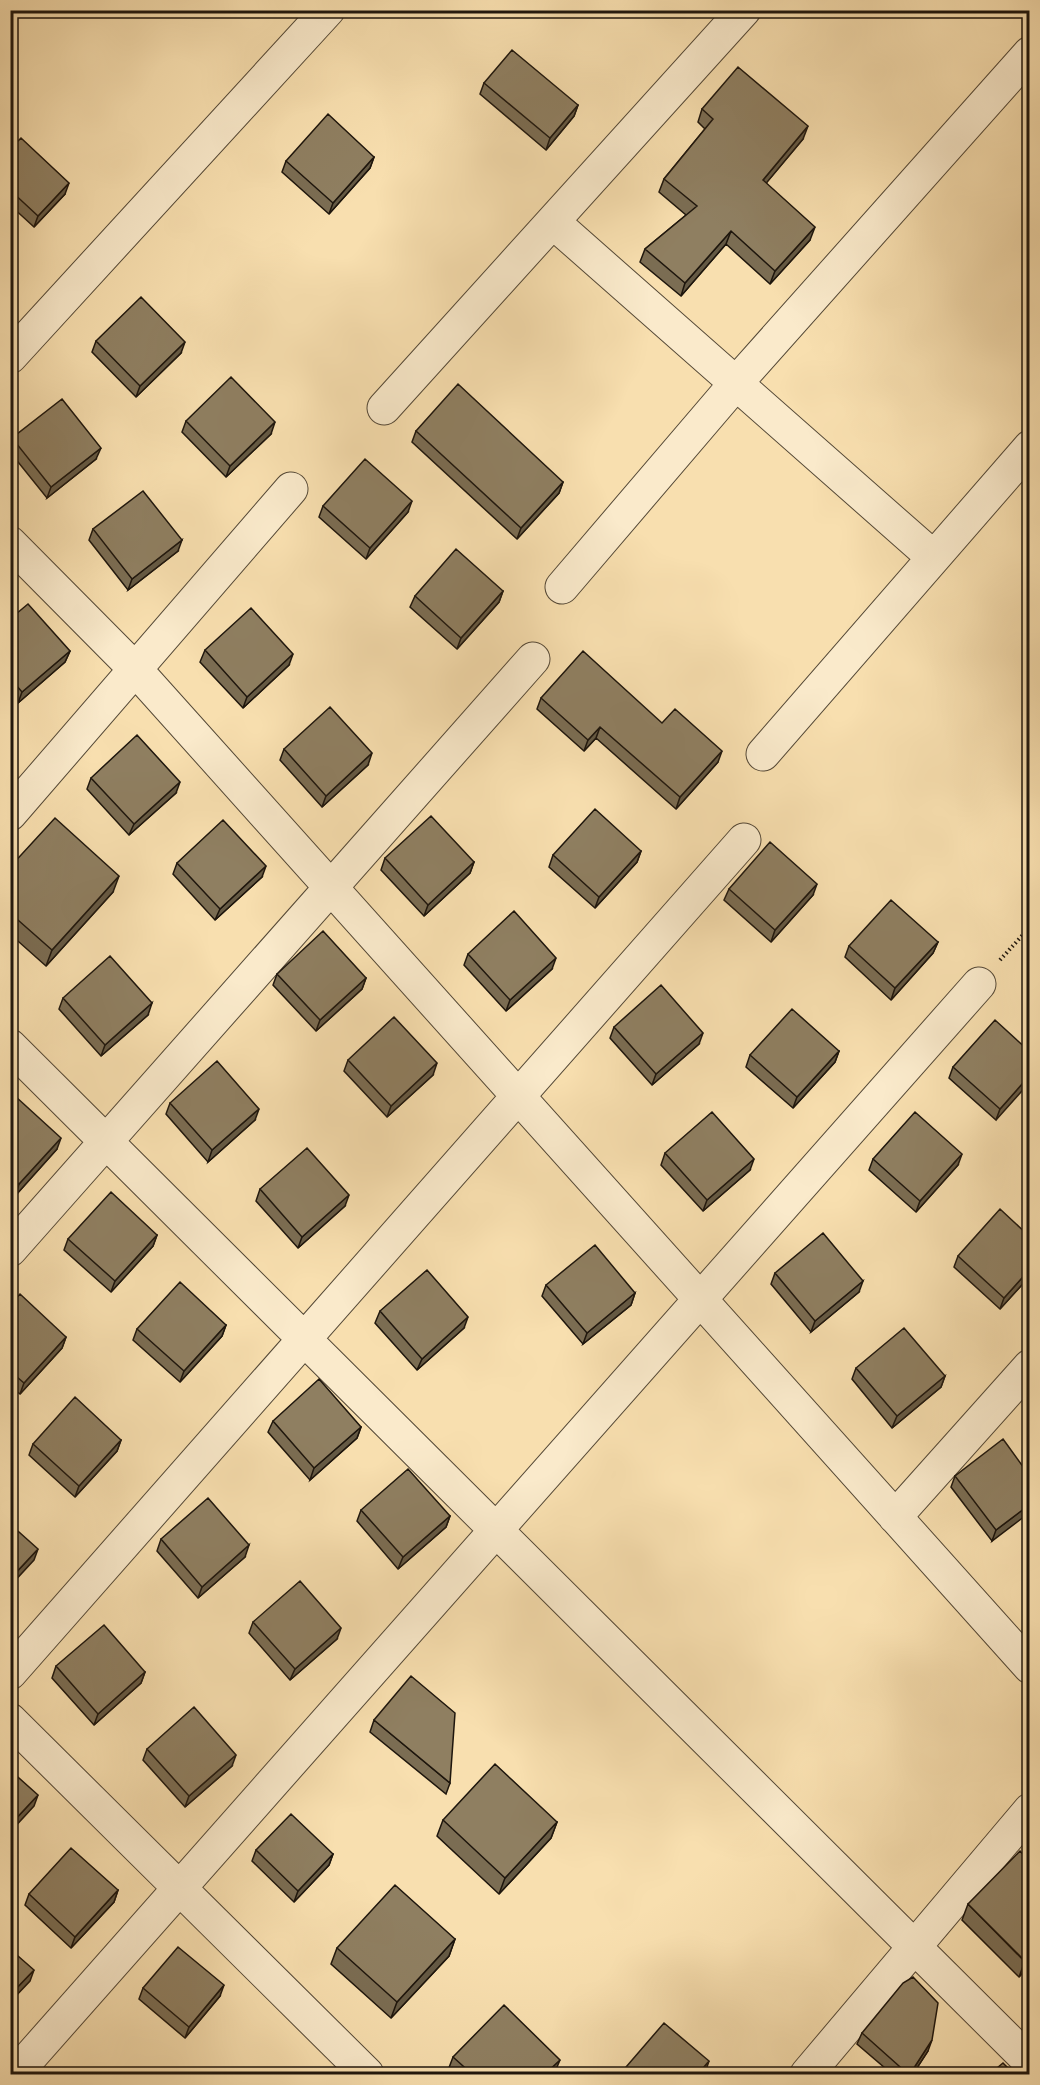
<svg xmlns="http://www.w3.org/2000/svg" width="1040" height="2085" font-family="'IM FELL Great Primer',serif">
	<rect width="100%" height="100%" fill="#f8dfaf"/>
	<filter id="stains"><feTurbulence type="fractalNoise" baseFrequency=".00333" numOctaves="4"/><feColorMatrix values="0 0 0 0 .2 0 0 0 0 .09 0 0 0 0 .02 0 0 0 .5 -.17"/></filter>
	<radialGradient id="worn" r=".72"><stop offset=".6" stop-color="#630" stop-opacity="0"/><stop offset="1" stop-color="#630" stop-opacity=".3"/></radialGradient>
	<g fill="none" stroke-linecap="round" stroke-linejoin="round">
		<defs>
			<path id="minor" d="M553,222L933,557
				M10,357L328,10
				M384,408L744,10
				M10,543L135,669L1030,1667
				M562,587L737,382L1030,53
				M763,754L1030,447
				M10,814L291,489
				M10,1046L1030,2062
				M10,1250L533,659
				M895,1517L1030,1366
				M10,1673L744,840
				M10,1720L367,2074
				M15,2074L979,984
				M807,2074L1030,1810"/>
		</defs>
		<use href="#minor" stroke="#544836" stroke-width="35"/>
		<path stroke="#1e160d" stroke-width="4" stroke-dasharray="1.5 3" stroke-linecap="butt" d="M1000,960L1030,927"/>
		<use href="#minor" stroke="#faeacb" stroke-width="33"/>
	</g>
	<path fill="#7b6d53" stroke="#1e160d" stroke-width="1.5" d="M484,83L578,105L574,116L546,150L480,94Z
		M702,109L803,139L766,183L810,240L770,284L726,244L681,296L640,262L645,249L686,215L659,192L664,179L705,129L698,122Z
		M10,149L65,194L34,227L10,205Z
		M374,157L370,168L329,214L282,172L286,161Z
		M96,341L181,353L136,397L92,352Z
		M186,421L271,434L226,477L182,432Z
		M416,431L563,482L559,493L517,539L412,442Z
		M12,438L96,459L47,498L10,452V442Z
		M323,506L408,512L366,559L319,517Z
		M93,529L178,551L128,590L89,540Z
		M503,591L499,602L457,649L410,607L415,596Z
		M10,619L70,651L65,662L18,703L10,694Z
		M205,650L289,665L243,708L200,662Z
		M541,698L662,723L718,762L676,809L596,738L584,751L537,709Z
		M284,749L368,765L322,807L280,760Z
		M91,778L176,793L129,835L87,789Z
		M641,851L637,862L595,908L549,867L553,855Z
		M385,858L474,862L470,873L424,916L381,870Z
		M177,863L262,877L215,920L173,874Z
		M10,867L113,892L46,966L10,934Z
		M729,889L813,895L771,942L724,900Z
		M938,942L933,953L891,1000L845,957L849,946Z
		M468,954L552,969L506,1011L464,965Z
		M277,974L366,978L362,989L316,1031L273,985Z
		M63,998L148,1015L101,1056L59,1009Z
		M614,1027L699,1044L652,1085L610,1038Z
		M839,1051L835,1062L793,1108L746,1067L750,1055Z
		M1029,1051L996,1120L949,1078L953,1067Z
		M348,1060L433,1075L387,1117L344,1071Z
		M10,1100L57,1149L15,1196L10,1192Z
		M170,1103L255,1120L208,1162L166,1114Z
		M665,1153L750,1170L703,1211L661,1165Z
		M873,1159L958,1165L916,1212L869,1170Z
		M260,1189L345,1206L298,1248L256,1201Z
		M157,1235L153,1246L111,1292L64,1250L68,1239Z
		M1029,1236V1277L1000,1309L954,1267L958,1256Z
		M775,1273L859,1292L811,1332L771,1284Z
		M546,1285L635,1293L631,1305L583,1344L542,1296Z
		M10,1305L66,1337L62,1348L20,1394L10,1386Z
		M380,1311L464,1328L417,1370L375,1323Z
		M226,1325L222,1336L180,1382L133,1340L137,1329Z
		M856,1368L945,1376L941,1387L892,1428L852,1379Z
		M273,1421L361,1427L357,1438L310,1480L268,1432Z
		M121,1440L117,1451L75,1497L29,1455L33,1444Z
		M1029,1475L992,1541L951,1487L955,1476Z
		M361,1510L450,1516L446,1527L398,1569L357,1521Z
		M161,1539L245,1557L198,1598L157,1551Z
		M253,1622L337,1639L290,1680L249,1633Z
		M56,1666L145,1672L141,1683L94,1725L52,1678Z
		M374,1720L450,1783L446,1794L370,1732Z
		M147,1749L232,1766L185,1807L143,1760Z
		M443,1820L557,1822L551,1838L499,1894L437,1836Z
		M256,1850L333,1854L329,1865L294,1902L252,1861Z
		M118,1890L114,1902L71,1948L25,1905L29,1894Z
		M968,1904L1029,1966L1019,1977L962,1920Z
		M455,1939L449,1956L391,2018L331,1964L337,1948Z
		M143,1988L220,1996L185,2038L139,1999Z
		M862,2033L928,2051L913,2074H892L857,2044Z
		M453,2057L554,2074H449L447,2073Z"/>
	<path fill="#645944" stroke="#1e160d" stroke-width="1.5" d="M578,105L574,116L546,150L550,138Z
		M808,126L803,139L758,193L763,180Z
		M374,157L370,168L329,214L333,203Z
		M69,183L65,194L34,227L38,216Z
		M815,227L810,240L770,284L775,271Z
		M731,231L726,244L681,296L685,283Z
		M185,342L181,353L136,397L140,386Z
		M275,422L271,434L226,477L230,466Z
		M101,448L96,459L47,498L51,487Z
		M563,482L559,493L517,539L521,528Z
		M412,501L408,512L366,559L370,548Z
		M182,540L178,551L128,590L132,579Z
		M503,591L499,602L457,649L461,638Z
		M70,651L65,662L18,703L22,692Z
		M293,654L289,665L243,708L247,697Z
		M600,727L596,738L584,751L588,740Z
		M722,751L718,762L676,809L680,797Z
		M372,753L368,765L322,807L326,796Z
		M180,782L176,793L129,835L134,824Z
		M641,851L637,862L595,908L599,897Z
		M474,862L470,873L424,916L428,905Z
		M266,866L262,877L215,920L220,909Z
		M119,876L113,892L46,966L52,950Z
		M817,884L813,895L771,942L775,930Z
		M938,942L933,953L891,1000L895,988Z
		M556,958L552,969L506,1011L510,1000Z
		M366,978L362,989L316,1031L320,1020Z
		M152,1003L148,1015L101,1056L105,1045Z
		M703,1033L699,1044L652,1085L656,1074Z
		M839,1051L835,1062L793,1108L797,1097Z
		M437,1063L433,1075L387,1117L391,1106Z
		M1029,1076V1083L996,1120L1000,1109Z
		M259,1109L255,1120L208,1162L212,1150Z
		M61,1138L57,1149L15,1196L19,1184Z
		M962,1154L958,1165L916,1212L920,1201Z
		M754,1159L750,1170L703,1211L707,1200Z
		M349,1195L345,1206L298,1248L302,1237Z
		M157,1235L153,1246L111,1292L115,1281Z
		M1029,1270V1277L1000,1309L1004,1298Z
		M863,1281L859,1292L811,1332L815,1321Z
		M635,1293L631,1305L583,1344L587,1333Z
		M468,1317L464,1328L417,1370L422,1359Z
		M226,1325L222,1336L180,1382L184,1371Z
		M66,1337L62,1348L20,1394L24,1383Z
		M945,1376L941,1387L892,1428L897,1416Z
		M361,1427L357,1438L310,1480L314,1468Z
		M121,1440L117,1451L75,1497L79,1486Z
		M1029,1505V1513L992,1541L996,1530Z
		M450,1516L446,1527L398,1569L403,1557Z
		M249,1545L245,1557L198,1598L202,1587Z
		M38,1549L34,1560L10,1586V1579Z
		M341,1628L337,1639L290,1680L295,1669Z
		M145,1672L141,1683L94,1725L98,1714Z
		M236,1755L232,1766L185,1807L189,1796Z
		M38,1795L34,1806L10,1832V1825Z
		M557,1822L551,1838L499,1894L505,1878Z
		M333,1854L329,1865L294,1902L298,1891Z
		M118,1890L114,1902L71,1948L75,1937Z
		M455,1939L449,1956L391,2018L397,2002Z
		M1029,1956V1966L1019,1977L1025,1961Z
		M34,1970L30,1981L10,2002V1995Z
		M224,1985L220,1996L185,2038L189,2027Z
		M932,2040L928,2051L913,2074H910Z
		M560,2060L554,2074H545Z
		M709,2061L705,2073L703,2074H698Z"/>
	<path fill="#8f7f61" stroke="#1e160d" stroke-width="1.5" d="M512,50L578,105L550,138L484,83Z
		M738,67L808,126L763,180L815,227L775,271L731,231L685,283L645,249L697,206L664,179L713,119L702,109Z
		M328,114L374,157L333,203L286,161Z
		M21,138L69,183L38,216L10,190V149Z
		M141,297L185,342L140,386L96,341Z
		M231,377L275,422L230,466L186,421Z
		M458,384L563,482L521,528L416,431Z
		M62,399L101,448L51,487L12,438Z
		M365,459L412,501L370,548L323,506Z
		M143,491L182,540L132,579L93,529Z
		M456,549L503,591L461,638L415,596Z
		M28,604L70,651L22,692L10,678V619Z
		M251,608L293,654L247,697L205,650Z
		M583,651L662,723L675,709L722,751L680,797L600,727L588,740L541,698Z
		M330,707L372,753L326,796L284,749Z
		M137,735L180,782L134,824L91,778Z
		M595,809L641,851L599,897L553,855Z
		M431,816L474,862L428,905L385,858Z
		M55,818L119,876L52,950L10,913V867Z
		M223,820L266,866L220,909L177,863Z
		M770,842L817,884L775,930L729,889Z
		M891,900L938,942L895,988L849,946Z
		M514,911L556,958L510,1000L468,954Z
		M323,931L366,978L320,1020L277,974Z
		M110,956L152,1003L105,1045L63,998Z
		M661,985L703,1033L656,1074L614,1027Z
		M792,1009L839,1051L797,1097L750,1055Z
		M394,1017L437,1063L391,1106L348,1060Z
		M995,1020L1029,1051V1076L1000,1109L953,1067Z
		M217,1061L259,1109L212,1150L170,1103Z
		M15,1096L61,1138L19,1184L10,1177V1100Z
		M712,1112L754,1159L707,1200L665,1153Z
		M915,1112L962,1154L920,1201L873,1159Z
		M307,1148L349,1195L302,1237L260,1189Z
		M111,1192L157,1235L115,1281L68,1239Z
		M1000,1209L1029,1236V1270L1004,1298L958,1256Z
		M823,1233L863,1281L815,1321L775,1273Z
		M595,1245L635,1293L587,1333L546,1285Z
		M427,1270L468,1317L422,1359L380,1311Z
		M180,1282L226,1325L184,1371L137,1329Z
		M20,1294L66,1337L24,1383L10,1371V1305Z
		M904,1328L945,1376L897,1416L856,1368Z
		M319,1379L361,1427L314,1468L273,1421Z
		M75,1397L121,1440L79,1486L33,1444Z
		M1003,1439L1029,1475V1505L996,1530L955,1476Z
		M408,1469L450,1516L403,1557L361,1510Z
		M208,1498L249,1545L202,1587L161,1539Z
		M10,1524L38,1549L10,1579Z
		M300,1581L341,1628L295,1669L253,1622Z
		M104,1625L145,1672L98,1714L56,1666Z
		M411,1676L455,1713L450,1783L374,1720Z
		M194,1707L236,1755L189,1796L147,1749Z
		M495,1764L557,1822L505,1878L443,1820Z
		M10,1770L38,1795L10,1825Z
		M291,1814L333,1854L298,1891L256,1850Z
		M71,1848L118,1890L75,1937L29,1894Z
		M1020,1851L1029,1861V1956L1025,1961L968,1904Z
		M395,1885L455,1939L397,2002L337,1948Z
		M178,1947L224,1985L189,2027L143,1988Z
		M10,1949L34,1970L10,1995Z
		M913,1977L938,2003L932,2040L910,2074H908L862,2033L903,1983Z
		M504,2005L560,2060L545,2074H472L453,2057Z
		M664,2023L709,2061L698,2074H620Z
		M1003,2063L1014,2074H990Z"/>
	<rect width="1040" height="2085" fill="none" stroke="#f8dfaf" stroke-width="36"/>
	<rect x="12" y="12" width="1016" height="2061" fill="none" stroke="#1e160d" stroke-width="3"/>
	<rect x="18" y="18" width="1004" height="2049" fill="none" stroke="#1e160d" stroke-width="1.5"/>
	<rect width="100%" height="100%" filter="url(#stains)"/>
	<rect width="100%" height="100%" fill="url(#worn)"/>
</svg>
